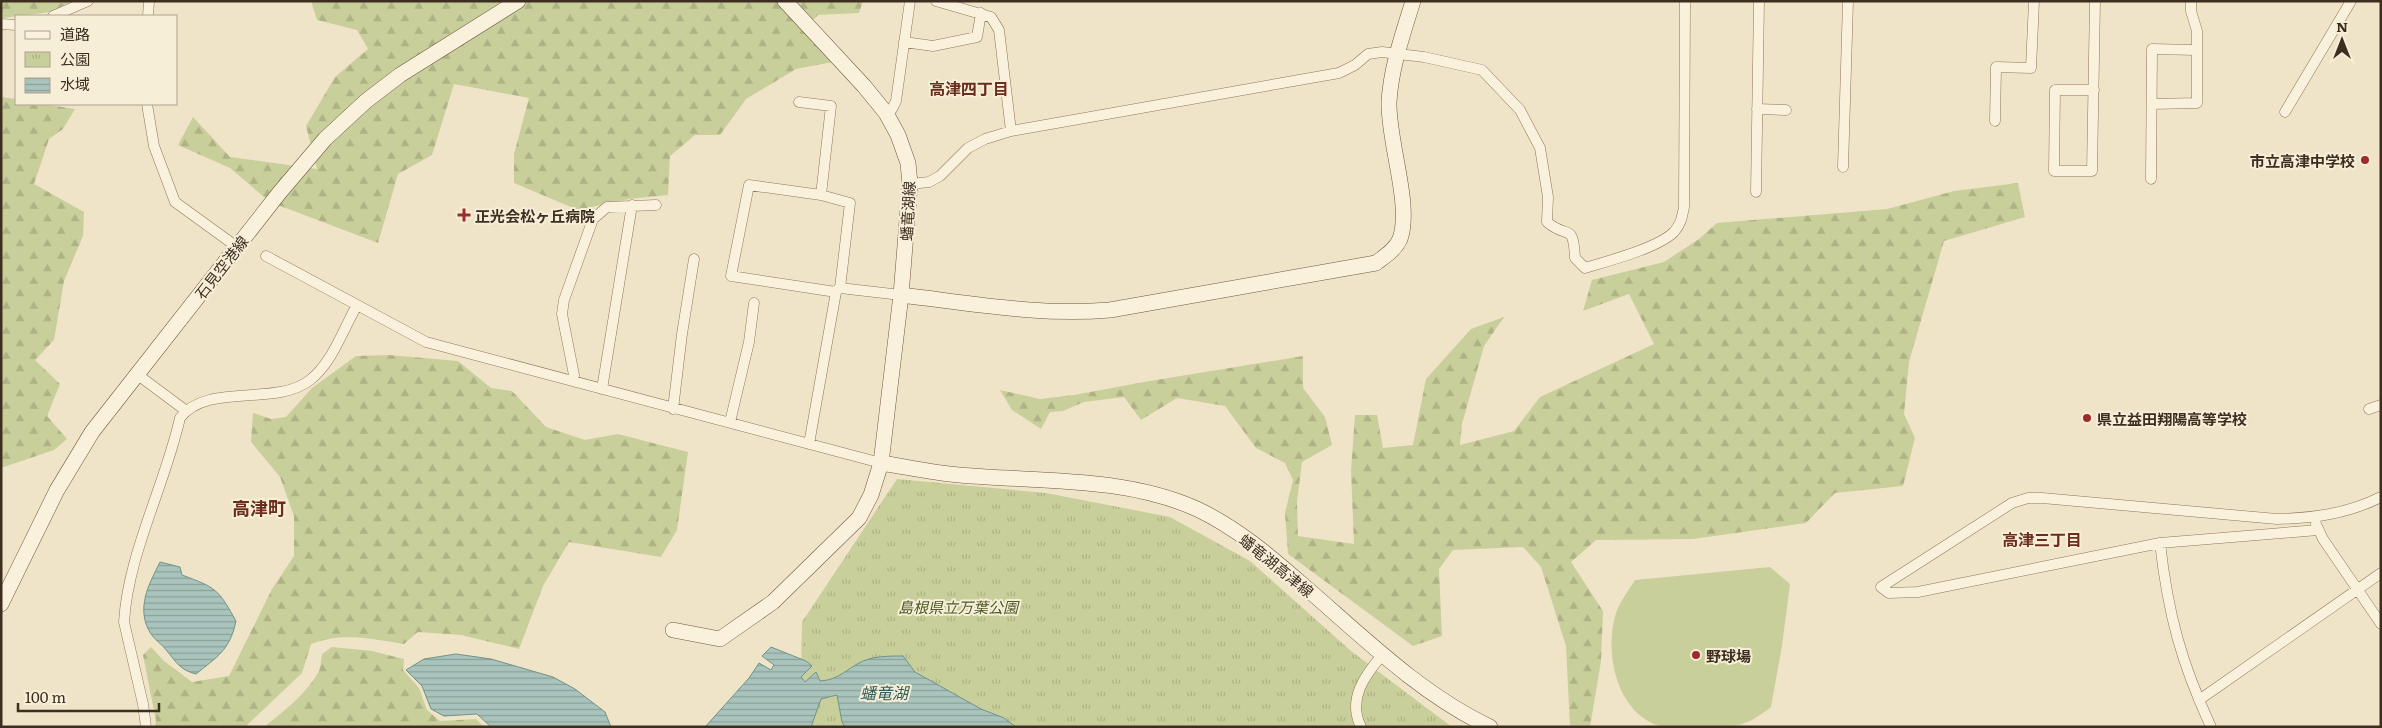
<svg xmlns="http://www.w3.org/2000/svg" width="2382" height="728" font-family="Literata,'Noto Sans JP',serif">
	<defs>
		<pattern id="forest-firs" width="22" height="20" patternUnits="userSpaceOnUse" patternTransform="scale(1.25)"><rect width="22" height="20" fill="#c9cf9b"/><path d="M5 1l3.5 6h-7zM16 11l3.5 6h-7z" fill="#aeb285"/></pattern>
		<pattern id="park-tufts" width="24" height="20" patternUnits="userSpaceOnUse" patternTransform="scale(1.25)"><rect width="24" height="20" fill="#c9cf9b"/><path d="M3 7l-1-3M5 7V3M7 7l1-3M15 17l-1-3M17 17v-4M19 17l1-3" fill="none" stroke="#aeb285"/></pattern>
		<pattern id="water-rules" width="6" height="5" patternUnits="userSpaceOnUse" patternTransform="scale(1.25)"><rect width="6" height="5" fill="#a9c4bc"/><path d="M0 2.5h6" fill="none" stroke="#8ba098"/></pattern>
	</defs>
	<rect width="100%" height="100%" fill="#f0e4c8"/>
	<path fill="url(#forest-firs)" d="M1,1H72L51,12L3,18Z
		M311,1H863L859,13L818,15L803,30L833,62L796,69L746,99L720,135H695L670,156L668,195L629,199L578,210L514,183V154L529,98L454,84L432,155L398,174L378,243L270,202L230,168L178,145L193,117L230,157L317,169L306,126L335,77L368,49L357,30L317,20Z
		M1,97L16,99V104H43L75,109L63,129L49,139L34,184L84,212L83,236L64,281L54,340L35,360L60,384L47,416L67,439L54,450L1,468Z
		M2018,183L2025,217L1944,241L1909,362L1904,414L1915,438L1903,486L1835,493L1806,523L1693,539L1596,540L1571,562L1603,611L1601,661L1590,727H1570L1566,646L1541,567L1523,547L1453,550L1439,569L1442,636L1413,646L1288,554L1285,513L1293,480L1285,463L1256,448L1225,406L1177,398L1141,420L1124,397L1084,402L1063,411L1050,412L1041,429L1012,410L1000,390L1040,399L1074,395L1144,382L1303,356V388L1325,417L1332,445L1302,462L1297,502L1298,536L1354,544L1351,470L1355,415H1377L1383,448L1413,445L1426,379L1471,329L1504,317L1484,346L1462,424L1460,445L1514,431L1540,397L1654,344L1629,294L1583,311L1592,280L1664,262L1699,239L1717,223L1887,209L1954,191Z
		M389,355L458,361L491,388L512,391L546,427L585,440L618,434L688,452L677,530L661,557L569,542L543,586L519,649L461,635L418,632L404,644C369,639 345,632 311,644L302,673L245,727H155L156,721L143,655L151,647L164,661L192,682L229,676L272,589L294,556V516L280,477L251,442L253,413L271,419L286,417L312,388L356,356Z
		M332,647L372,651L404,659L403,670L419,688L427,710L440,721L476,719L484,727H264C283,712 305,695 318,673C321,668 321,660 322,654Z"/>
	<path fill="url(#park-tufts)" d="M897,479L1046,493L1170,517L1250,561L1351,651L1452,727H800L802,622Z"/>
	<path fill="#c9cf9b" d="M1770,567L1790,584L1782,646L1771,707C1744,728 1735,727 1701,727C1688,727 1672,728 1660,726C1615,713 1603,648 1617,610C1622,599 1629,589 1635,580Z"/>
	<path fill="url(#water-rules)" stroke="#6f938a" d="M160,562L180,567L182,575C217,588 218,589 236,621C230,650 217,657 196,674C180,670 177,663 167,651C163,645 155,640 151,634C135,609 149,584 160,562Z
		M771,647L806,661L812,666L801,677L805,682L816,672L820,681C839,680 846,669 863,661C875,656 890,656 903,656L915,672L981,709L1004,718L1016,727H845L842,722L837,695L821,699L811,727H705L749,678L759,663L771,670L774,665L762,656Z
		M456,654L491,659L553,677L575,689L605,712L611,727H491L477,714L444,716L431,709L422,686L406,670L424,659Z"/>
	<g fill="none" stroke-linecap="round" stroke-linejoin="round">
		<defs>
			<path id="street" d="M936,1L991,17L999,30L1011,131
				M53,16L88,1
				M148,16L149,1
				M1,24L16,25
				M904,42L933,46L977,37L981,13
				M2094,90H2055L2054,171H2092L2095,1
				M799,102L831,106L821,195L850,203L840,288L901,295
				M147,104L154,146L175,202L237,247
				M2152,104L2197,103V31L2191,11V1
				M1757,109L1786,110
				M2285,112L2351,1
				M886,113L892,109L896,101L910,1
				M1995,121L1996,67L2031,68L2034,1
				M1843,167L1848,1
				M2151,179L2152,49L2196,50
				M910,184L929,182L940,176L968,148L985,139L1011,131L1339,73L1355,65L1368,54L1382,52L1424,57L1482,70L1520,110L1540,148L1548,197L1547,222C1568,240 1573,221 1575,258L1585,268C1608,261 1658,248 1674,232C1681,224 1682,217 1684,207L1685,1
				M1756,192L1759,1
				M821,195L749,185L731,276L836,292
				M266,256L426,342L881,463
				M138,375L185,410
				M573,381L574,375L562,314L564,300L593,219L607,207L656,205
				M602,389L632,205
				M673,409L682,334L694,259
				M2369,409L2381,405
				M730,422L749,342L754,303
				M809,444L836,292L839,288
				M2316,524L2323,539L2381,624
				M2318,530L2160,543L1918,592L1889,593L1881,587L2012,503L2028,498H2042L2277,519C2314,518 2347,514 2381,497
				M2160,543C2168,614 2181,662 2211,727
				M2199,700L2381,573
				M146,727L143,704L124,622C128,554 165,485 180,418C207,382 276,407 310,380C332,363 343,330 357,305
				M1361,727C1347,699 1365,675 1383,654"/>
			<path id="secondary" d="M901,295C970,303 1040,316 1110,310L1376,263C1385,256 1395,250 1400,239C1412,205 1388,142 1389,102C1391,67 1403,34 1413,1
				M881,463C907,467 933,473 959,475C1038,482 1124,476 1197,509C1237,528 1271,557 1304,586C1362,636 1420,694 1490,727
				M1,604L57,490L92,432L280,192L325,139L366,101L400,75L518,1
				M673,630L720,639L773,602L859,518L871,495L881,463L901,295L910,184L908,163L898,135L886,113L864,86L785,1"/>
		</defs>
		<use href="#street" stroke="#8d765c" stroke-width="11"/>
		<use href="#secondary" stroke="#6f573f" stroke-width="16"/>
		<use href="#street" stroke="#faf1dc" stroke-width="10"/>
		<use href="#secondary" stroke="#faf1dc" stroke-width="15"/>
	</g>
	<g fill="#9e2a2b" stroke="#f7eed8" stroke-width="2">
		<circle cx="2365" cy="160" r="5"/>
		<path d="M461.5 207.5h5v5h5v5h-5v5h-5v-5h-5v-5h5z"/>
		<circle cx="2087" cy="418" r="5"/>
		<circle cx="1696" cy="655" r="5"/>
	</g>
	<g text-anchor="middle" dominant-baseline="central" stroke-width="4" stroke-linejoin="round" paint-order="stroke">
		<g font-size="15" font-weight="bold" fill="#3d2e20" stroke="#f7eed8" text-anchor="start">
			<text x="2355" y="160" text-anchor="end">市立高津中学校</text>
			<text x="475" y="215">正光会松ヶ丘病院</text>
			<text x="2097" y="418">県立益田翔陽高等学校</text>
			<text x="1706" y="655">野球場</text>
		</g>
		<g font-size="15" fill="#3d2e20" stroke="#f7eed8">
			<text transform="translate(907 211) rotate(-87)">蟠竜湖線</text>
			<text transform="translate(221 267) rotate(-52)">石見空港線</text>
			<text transform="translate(1277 565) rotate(39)">蟠竜湖高津線</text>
		</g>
		<g font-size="15" font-style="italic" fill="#4d5a26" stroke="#f7eed8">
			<text x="958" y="606">島根県立万葉公園</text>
		</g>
		<g font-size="16" font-weight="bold" fill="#6b2e1e" stroke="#f7eed8">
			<text x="969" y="88">高津四丁目</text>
			<text x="2042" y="539">高津三丁目</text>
		</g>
		<g font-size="16" font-style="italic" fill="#2f5d5a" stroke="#f7eed8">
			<text x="884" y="692">蟠竜湖</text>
		</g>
		<g font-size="18" font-weight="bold" fill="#6b2e1e" stroke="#f7eed8">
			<text x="259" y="507">高津町</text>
		</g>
	</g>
	<rect width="2382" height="728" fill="none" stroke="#3d2e20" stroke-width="5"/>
	<rect x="15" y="15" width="162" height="90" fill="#f7eed8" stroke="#ada18e"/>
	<rect x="25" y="31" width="25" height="8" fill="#faf1dc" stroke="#ada18e"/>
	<text x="60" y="40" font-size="15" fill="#3d2e20">道路</text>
	<rect x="25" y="52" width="25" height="15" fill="url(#park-tufts)" stroke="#ada18e"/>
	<text x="60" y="65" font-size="15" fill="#3d2e20">公園</text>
	<rect x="25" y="78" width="25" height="15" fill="url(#water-rules)" stroke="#ada18e"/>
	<text x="60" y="90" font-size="15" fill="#3d2e20">水域</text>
	<g transform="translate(2342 40)" stroke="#f7eed8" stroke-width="4" paint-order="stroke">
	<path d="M0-4L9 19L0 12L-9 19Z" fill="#3d2e20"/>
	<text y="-8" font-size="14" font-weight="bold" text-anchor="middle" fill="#3d2e20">N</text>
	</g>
	<path d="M18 703v8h141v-8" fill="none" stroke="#3d2e20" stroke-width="2.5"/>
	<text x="25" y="703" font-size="15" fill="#3d2e20" stroke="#f7eed8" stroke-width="4" paint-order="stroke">100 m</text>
</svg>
